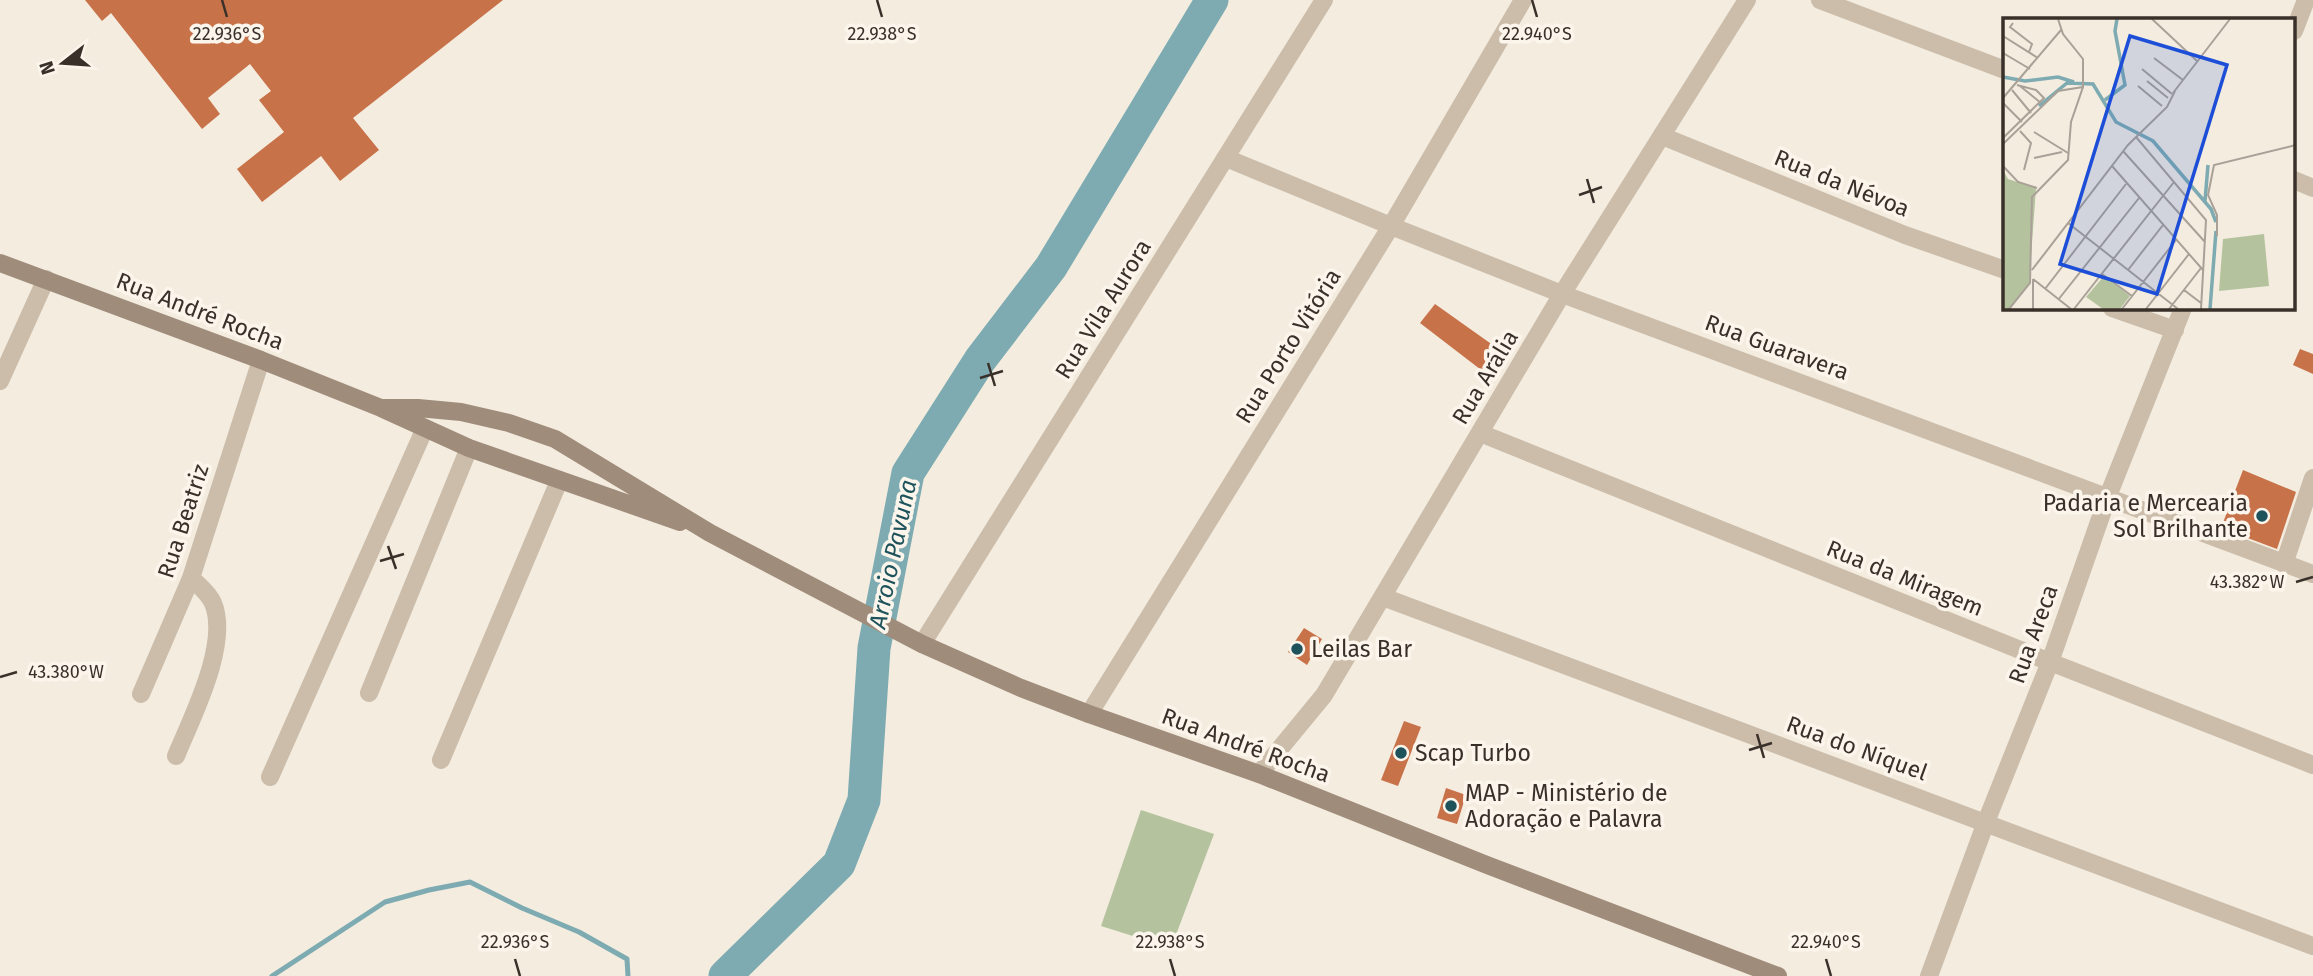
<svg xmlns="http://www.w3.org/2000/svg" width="2313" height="976" font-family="'Fira Sans',sans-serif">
	<rect width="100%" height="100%" fill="#f3ecdf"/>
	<path fill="#b4c39e" d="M1141,810L1214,834L1171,948L1101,926Z"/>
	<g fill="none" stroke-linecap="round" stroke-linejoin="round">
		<path stroke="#7dabb1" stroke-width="5" d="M272,976L385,902L429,890L470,882L522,908L579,932L627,959L628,976"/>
		<path stroke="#7dabb1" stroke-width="33" d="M725,976L839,864L864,800L874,648L908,473L980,360L1051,267L1212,0"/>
	</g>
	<path fill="#c87249" d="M85,0H503L353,118L379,150L340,181L321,156L262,202L237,169L284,132L259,100L271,91L250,64L208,98L220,114L202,129L111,13L102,21Z
		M1435,304L1504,353L1489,376L1420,323Z
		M2300,349L2313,354V374L2293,365Z
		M2243,470L2296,492L2277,549L2221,528Z
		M1304,628L1322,639L1307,665L1288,652Z
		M1404,721L1421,727L1398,786L1381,780Z
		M1446,788L1466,795L1457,824L1437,818Z"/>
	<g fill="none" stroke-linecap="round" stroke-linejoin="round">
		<path stroke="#ccbdaa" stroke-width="18" d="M1820,0L2005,70
			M2294,31L2306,0
			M1662,136L1905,235L2005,270
			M1226,158L1391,226L1562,294L2313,574
			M2294,180L2313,188
			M2112,308L2175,330
			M0,381L46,279
			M1480,433L2050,662L2313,765
			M2284,564L2313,478
			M1383,597L2313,946
			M922,644L1324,0
			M369,693L469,448
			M141,694L191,578L261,360
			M1089,714L1391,226L1523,0
			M176,756C192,717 230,644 213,603C208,592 199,586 191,578
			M441,760L559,481
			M1259,774L1324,695L1562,294L1747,0
			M270,777L425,428
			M1929,976L1986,822L2050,662L2108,496L2183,308"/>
		<path stroke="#a08c7b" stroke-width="18" d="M0,263L261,360L381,408L469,448L680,522
			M381,408H418L461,412L509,423L555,439L710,533L922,644L1021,688L1089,714L1259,774L1487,865L1778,976"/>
	</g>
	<path fill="none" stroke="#3a302a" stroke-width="2.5" d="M222,0L227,17M877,0L882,17M1532,0L1537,17M1587,179L1594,203M1579,195L1602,187M988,363L995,386M980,378L1003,371M388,546L396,569M380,561L404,554M2296,582L2313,577M0,677L17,672M1757,734L1764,758M1749,750L1772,743M515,959L520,976M1170,959L1175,976M1826,959L1831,976"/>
	<g fill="#1e535c" stroke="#fbf5ec" stroke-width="2.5">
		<circle cx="2262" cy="516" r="7"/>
		<circle cx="1297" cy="649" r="7"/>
		<circle cx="1401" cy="753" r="7"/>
		<circle cx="1451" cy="806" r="7"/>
	</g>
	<g text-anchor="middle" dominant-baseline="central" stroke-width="7" stroke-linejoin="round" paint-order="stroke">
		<g font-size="23" fill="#3a302a" stroke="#fbf5ec">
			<text transform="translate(1842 183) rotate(22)">Rua da Névoa</text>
			<text transform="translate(1103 309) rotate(-58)">Rua Vila Aurora</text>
			<text transform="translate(200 311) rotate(21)">Rua André Rocha</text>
			<text transform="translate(1288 346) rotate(-58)">Rua Porto Vitória</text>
			<text transform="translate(1777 347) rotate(20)">Rua Guaravera</text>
			<text transform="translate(1485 377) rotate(-59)">Rua Arália</text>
			<text transform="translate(183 521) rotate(-72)">Rua Beatriz</text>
			<text transform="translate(1905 578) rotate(22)">Rua da Miragem</text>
			<text transform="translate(2033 634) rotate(-70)">Rua Areca</text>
			<text transform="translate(1246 745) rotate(20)">Rua André Rocha</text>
			<text transform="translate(1857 748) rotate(20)">Rua do Níquel</text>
		</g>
		<g font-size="23" fill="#3a302a" stroke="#fbf5ec" text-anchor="start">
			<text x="2248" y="503" text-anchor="end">Padaria e Mercearia<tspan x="2248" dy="26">Sol Brilhante</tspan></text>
			<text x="1311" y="649">Leilas Bar</text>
			<text x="1415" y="753">Scap Turbo</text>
			<text x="1465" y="793">MAP - Ministério de<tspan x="1465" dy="26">Adoração e Palavra</tspan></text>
		</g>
		<g font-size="24" font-style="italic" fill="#1e535c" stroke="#fbf5ec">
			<text transform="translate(893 554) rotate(-78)">Arroio Pavuna</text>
		</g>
	</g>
	<g transform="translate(2003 18)">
		<rect width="292" height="292" fill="#f3ecdf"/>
		<path d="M0,152L5,161L33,170L26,266L7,291H0ZM261,216L266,268L216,273L220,221ZM101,258L127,278L117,291H100L83,279Z" fill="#b4c39e"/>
		<path fill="none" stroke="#7dabb1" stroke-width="3.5" d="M0,59L22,63L55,59L71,64M102,82L122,67L112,13L114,1M36,88L64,65L90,66L113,104L150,123L208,191L213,204M202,183L205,147M207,291L213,213"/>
		<path fill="none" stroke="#a9a197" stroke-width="2" d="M149,1L194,43M10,5L7,9L29,26L26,34M0,18L35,40M0,35L27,51M151,40L180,62M139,51L169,76M144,63L165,80M17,68L38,85M135,68L159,88M9,72L28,95M170,75L227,1M0,80L58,12M0,85L19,104M17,113L28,125L21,152M31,114L65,135M133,119L203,202L198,291M0,120L41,80L33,72L14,67M0,126L55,73L80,69M120,133L202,224M31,140L59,134M0,148L15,164L34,170M109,148L200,252M65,205L175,291M214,218V197L205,177L211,147L293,127M29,252L125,127L164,89L172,73M125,252L160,207M99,256L129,278M30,261L68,291M42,271L123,166M181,272L198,285M55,282L136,180M6,291L27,265L29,179L65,142L68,104L80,69V41L60,16L55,1M30,291V261M71,291L171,164M119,291L173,222M143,291L186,236M166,291L198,250"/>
		<path fill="#1d4ed8" fill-opacity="0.15" stroke="#1d4ed8" stroke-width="3.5" d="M127,18L224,47L154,276L57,246Z"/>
		<rect width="292" height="292" fill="none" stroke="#3a302a" stroke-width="3.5"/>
	</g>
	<g font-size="18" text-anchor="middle" fill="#3a302a" stroke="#fbf5ec" stroke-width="7" stroke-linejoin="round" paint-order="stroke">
		<text x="227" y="40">22.936°S</text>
		<text x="882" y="40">22.938°S</text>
		<text x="1537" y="40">22.940°S</text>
		<text x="2247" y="588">43.382°W</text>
		<text x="66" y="678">43.380°W</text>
		<text x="515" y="948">22.936°S</text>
		<text x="1170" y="948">22.938°S</text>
		<text x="1826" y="948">22.940°S</text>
	</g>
	<g transform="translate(63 63) rotate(253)" stroke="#fbf5ec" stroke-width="5" paint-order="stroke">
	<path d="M0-5L12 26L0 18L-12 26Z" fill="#3a302a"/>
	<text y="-10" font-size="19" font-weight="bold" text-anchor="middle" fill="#3a302a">N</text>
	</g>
</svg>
